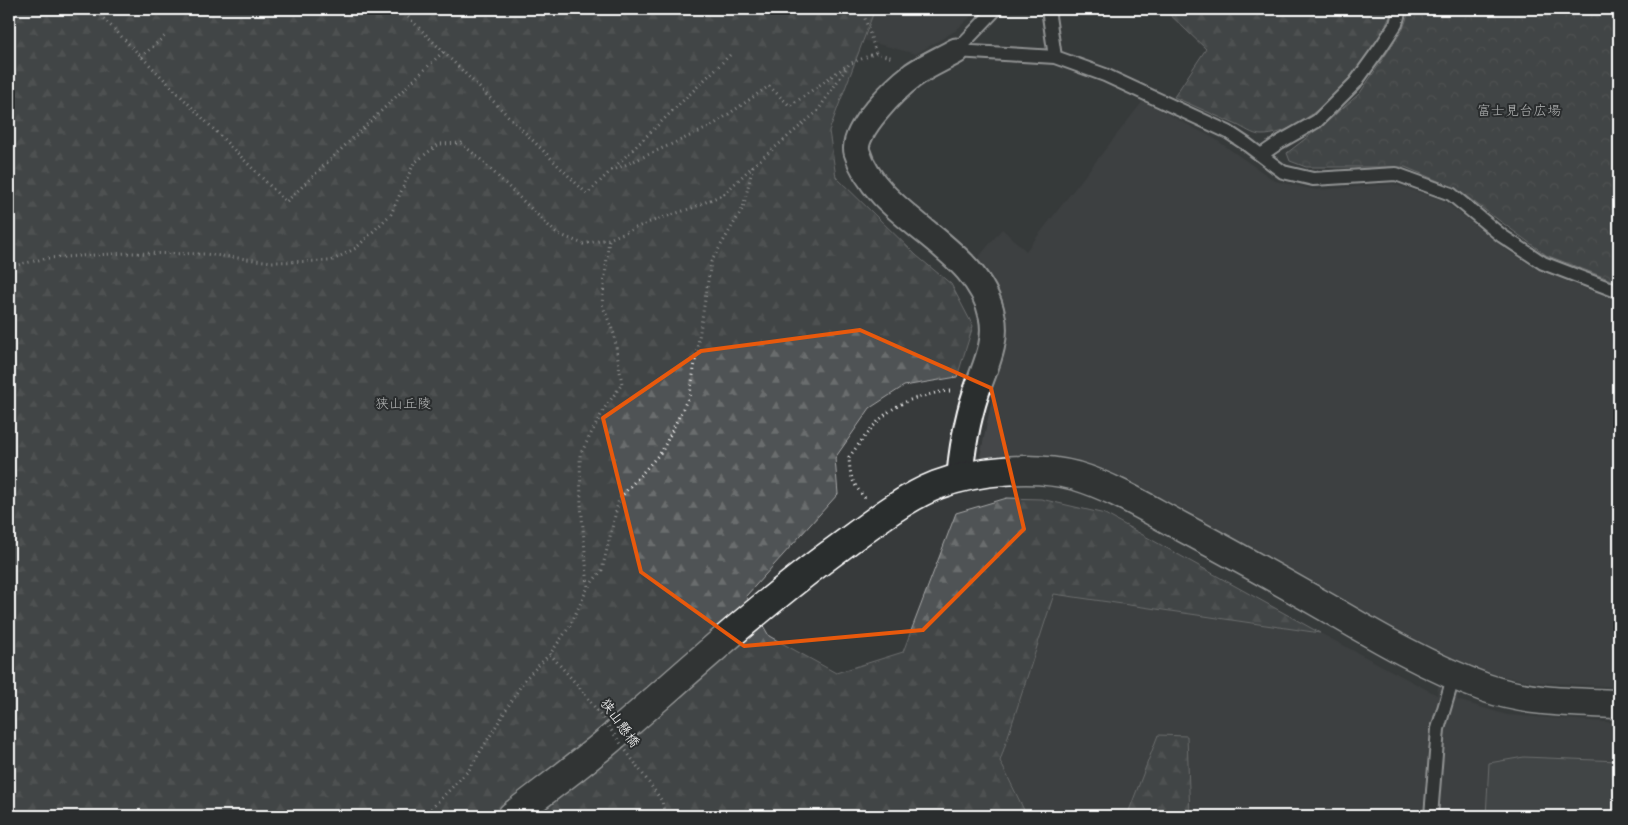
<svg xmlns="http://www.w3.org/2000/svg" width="1628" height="825" font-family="Pangolin,'Klee One',sans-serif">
	<defs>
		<pattern id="forest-firs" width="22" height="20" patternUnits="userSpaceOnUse" patternTransform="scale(1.25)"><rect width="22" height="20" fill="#505354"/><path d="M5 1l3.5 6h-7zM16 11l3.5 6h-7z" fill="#6a6d6e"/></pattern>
		<pattern id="park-crowns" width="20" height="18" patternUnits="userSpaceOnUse" patternTransform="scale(1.25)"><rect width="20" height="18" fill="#505354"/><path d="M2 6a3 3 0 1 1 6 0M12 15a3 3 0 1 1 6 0" fill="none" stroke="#6a6d6e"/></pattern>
	</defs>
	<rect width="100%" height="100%" fill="#373a3b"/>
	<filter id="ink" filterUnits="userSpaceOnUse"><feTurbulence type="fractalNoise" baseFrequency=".02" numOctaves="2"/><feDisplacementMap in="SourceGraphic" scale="10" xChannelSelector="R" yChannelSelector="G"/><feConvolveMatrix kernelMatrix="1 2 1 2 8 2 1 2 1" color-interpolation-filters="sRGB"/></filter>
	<g filter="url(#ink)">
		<path fill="#444748" d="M875,9H979L955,31L916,54L863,40Z
			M1143,101L1215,139L1275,181L1316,190L1393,184L1443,200L1508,251L1540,271L1619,301V687L1537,682L1481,673L1465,666L1457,700L1507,715L1619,723V816H1190L1187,737L1159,735L1127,816H1027L1000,761L1054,594L1320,633L1437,695L1442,656L1140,486L1095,469L1047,458L980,457L1006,330L994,293L973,264L1002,229L1026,251Z"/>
		<path fill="url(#forest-firs)" stroke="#a8a9aa" d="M9,9H875L829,131L836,177L917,256L951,284L973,326L957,377L904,386L870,408L835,458L838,494L746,596L769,636L836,673L903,652L956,513L1007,498L1041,499L1105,514L1320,633L1054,594L1000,761L1027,816H9Z
			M1164,9H1393C1377,51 1311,137 1261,135C1253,135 1244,128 1237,125C1216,116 1195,106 1174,97L1206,49Z
			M1158,735L1187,736L1190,816H1127Z"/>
		<path fill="url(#park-crowns)" stroke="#a8a9aa" d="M1410,9H1615L1619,27V283L1546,255L1455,188L1405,167H1306L1290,161L1287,153L1328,121L1360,93L1403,29Z"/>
		<path fill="#505354" stroke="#a8a9aa" d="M1524,757L1619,761V816H1486L1489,763Z"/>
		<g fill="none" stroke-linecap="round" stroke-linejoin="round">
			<defs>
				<path id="service" d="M1048,9L1055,57
					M956,51L1055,57L1105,75L1228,132L1246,144L1283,172L1313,179L1396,174L1451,194L1502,236L1543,263L1619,292
					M956,51L996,9
					M1261,155L1280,142L1317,121L1355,83L1381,47L1396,24L1400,9
					M1431,816L1438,729L1454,675"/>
				<path id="minor" d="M956,51C942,59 926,66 913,75C897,87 851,131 857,152C867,186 900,211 926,232C953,254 985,279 992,316C998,343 984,368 976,393C968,417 961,453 960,478"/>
				<path id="tertiary" d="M512,816C544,791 577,767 608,741C681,678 752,612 829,555C861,532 901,499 937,485C977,470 1034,465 1076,476C1113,487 1146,508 1180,526C1229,552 1277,579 1326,607C1377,637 1430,668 1486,688C1529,703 1574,702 1619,704"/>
			</defs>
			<use href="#service" stroke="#fff" stroke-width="16"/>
			<use href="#minor" stroke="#fff" stroke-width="29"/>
			<use href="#tertiary" stroke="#fff" stroke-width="31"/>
			<path stroke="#fff" stroke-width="3" stroke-dasharray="1 4" stroke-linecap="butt" d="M862,9L876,53
				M401,10L587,194L731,54
				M100,15L286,202L444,51
				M141,57L165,36
				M616,169L710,127L769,86L790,106L846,66
				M9,267L47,258L128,253L205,254L272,262L331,261L356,248L391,214L414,163L439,144L461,143L480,159L556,233L583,244L609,239L647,223L692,208L724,194L753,166L817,112L849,64L876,53L893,58
				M865,498C852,483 850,477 849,457C873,426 887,403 928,395C935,393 943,391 951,391
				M589,586L602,570L619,499L662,451L690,394L711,262L743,208L753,166
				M550,654L585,694
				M637,766L662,801L665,816
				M424,816L469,770L525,679L550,654L570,626L588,587L581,505L580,455L604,409L622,384L614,334L602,304L609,239"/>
			<use href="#service" stroke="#2a2d2e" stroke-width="12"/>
			<use href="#minor" stroke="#2a2d2e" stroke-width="25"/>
			<use href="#tertiary" stroke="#2a2d2e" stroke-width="28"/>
			<path stroke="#fff" stroke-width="3" stroke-dasharray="1 4" stroke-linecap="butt" d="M585,694L637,766"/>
		</g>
	</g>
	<path d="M0 0H1628V825H0ZM860,330L991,388L1024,529L923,630L744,646L641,572L603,418L701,351Z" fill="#373a3b" fill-opacity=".55" fill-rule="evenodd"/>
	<path fill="none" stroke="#e8590c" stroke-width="4" stroke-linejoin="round" d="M860,330L991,388L1024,529L923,630L744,646L641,572L603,418L701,351Z"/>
	<g text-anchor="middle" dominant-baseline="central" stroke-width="4" stroke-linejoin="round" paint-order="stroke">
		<g font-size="14" fill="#b0b2b2" stroke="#2a2d2e">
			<text x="1519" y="110">富士見台広場</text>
			<text x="403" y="403">狭山丘陵</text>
		</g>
		<g font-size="14" fill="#fff" stroke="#2a2d2e">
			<text transform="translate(620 723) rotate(54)">狭山懸橋</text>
		</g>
	</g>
	<rect width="1628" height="825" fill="none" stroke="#2a2d2e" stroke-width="30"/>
	<rect x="15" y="15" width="1598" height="795" fill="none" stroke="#fff" stroke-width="2" filter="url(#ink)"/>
</svg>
